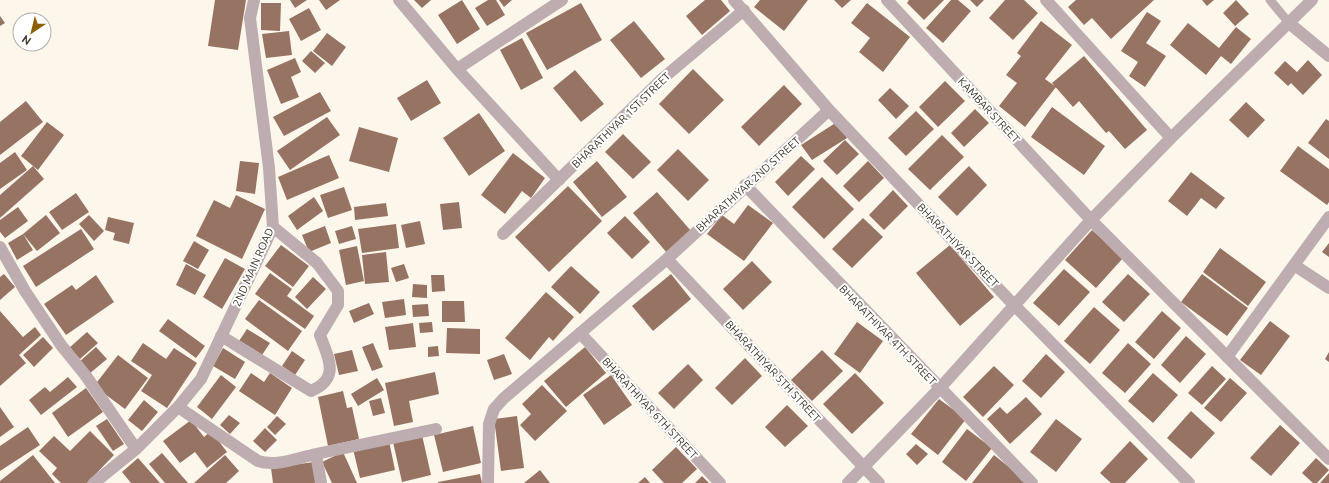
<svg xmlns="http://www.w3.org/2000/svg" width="1329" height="483" font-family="Ubuntu,sans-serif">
	<rect width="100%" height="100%" fill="#fdf7eb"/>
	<path fill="#967363" d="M215,0H246L238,50L208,46Z
		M290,0H307L295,8Z
		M319,0H340L326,10Z
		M414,0H431L422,8Z
		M462,0L480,29L457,44L438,15Z
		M488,0H496L505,15L487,26L475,8Z
		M499,0H512L504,7Z
		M705,0H721L730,11L702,35L686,16Z
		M760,0H808L784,31L754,7Z
		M834,0H851L842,8Z
		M909,0H944L924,20L907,3Z
		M951,0H958L971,11L943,43L926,28Z
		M970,0H984L977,7Z
		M1005,0H1024L1038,13L1013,40L989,18Z
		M1076,0H1154L1111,39L1092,18L1084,25L1068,7Z
		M1202,0H1214L1207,6Z
		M1236,0L1249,14L1235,26L1223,13Z
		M261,3H281L280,31L261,30Z
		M581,3L602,40L547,70L526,33Z
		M867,3L910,37L883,72L859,52L870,38L851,23Z
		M309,8L321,30L301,41L289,19Z
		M1147,12L1161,21L1146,43L1166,56L1145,87L1129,76L1138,62L1121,51Z
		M0,16L5,23L0,26Z
		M634,21L665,59L641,78L610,40Z
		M1041,21L1072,45L1045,79L1056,87L1025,127L999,106L1017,83L1006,75L1021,56L1017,53Z
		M1188,23L1219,48L1236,27L1251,39L1231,64L1221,56L1206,75L1170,45Z
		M289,31L292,55L266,58L262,34Z
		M327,33L346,47L332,66L313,51Z
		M522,38L543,78L521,90L500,50Z
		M311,51L325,63L315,73L302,61Z
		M1084,56L1147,130L1125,149L1109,131L1106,133L1079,101L1073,107L1052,83Z
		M295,58L301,72L291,77L299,97L281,104L267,70Z
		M1308,60L1322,75L1303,95L1291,83L1288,86L1274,73L1285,61L1297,72Z
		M693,69L724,100L689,134L659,104Z
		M575,70L604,104L581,122L553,88Z
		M427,80L441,103L411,121L397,98Z
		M945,81L965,101L938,127L919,107Z
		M784,85L802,104L759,146L741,127Z
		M890,88L909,106L896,119L878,100Z
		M320,92L331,111L284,136L273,117Z
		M26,101L43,122L0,155V122Z
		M1246,102L1265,120L1248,138L1229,120Z
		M1052,107L1105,146L1084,175L1031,137Z
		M975,109L989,123L964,147L951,133Z
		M916,111L934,129L906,156L888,138Z
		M479,113L505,151L469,176L443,138Z
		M327,117L340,135L290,170L277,151Z
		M1326,119L1329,121V159L1308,143Z
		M47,122L64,135L38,170L21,156Z
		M837,122L847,138L812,160L801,145Z
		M359,127L398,138L389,172L349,161Z
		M623,134L651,162L633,179L605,152Z
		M942,135L964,157L930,190L908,169Z
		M845,140L859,154L837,175L823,161Z
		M1298,146L1329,169V202L1327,205L1280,171Z
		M678,149L709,180L688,201L657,170Z
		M15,152L27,170L0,189V163Z
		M513,153L545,178L531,198L522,191L505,214L481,195Z
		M329,155L339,178L287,200L278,177Z
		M801,156L815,169L788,196L775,182Z
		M240,161L259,163L255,194L236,191Z
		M597,161L627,197L602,217L573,182Z
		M868,161L884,178L859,202L843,186Z
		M33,166L44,179L0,218V195Z
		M969,166L987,185L957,216L938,197Z
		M1191,172L1225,198L1216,209L1201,198L1187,216L1168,201Z
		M822,177L854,209L824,239L792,207Z
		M568,186L602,221L549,272L515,237Z
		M344,187L352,210L328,218L320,195Z
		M893,190L908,206L884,230L869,215Z
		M657,192L692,232L667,253L633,213Z
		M76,193L89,212L62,230L49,212Z
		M236,195L265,209L242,259L196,236L214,200L230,208Z
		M314,197L323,211L297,230L288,216Z
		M459,202L462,228L443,230L440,204Z
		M386,203L388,216L355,220L354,207Z
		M748,205L773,223L744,261L707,234L722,215L734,224Z
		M18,207L28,221L5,238L0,232V220Z
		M46,215L60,233L37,251L23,234Z
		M89,215L104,231L94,241L79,224Z
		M625,216L650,242L632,259L607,233Z
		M108,217L134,223L129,244L113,240L115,233L105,230Z
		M863,218L883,237L852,268L832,249Z
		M420,221L425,244L406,248L401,225Z
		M396,224L399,248L362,253L358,229Z
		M325,226L331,243L309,252L302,235Z
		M352,226L356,239L339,244L335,231Z
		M81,229L94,249L36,287L23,266Z
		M1092,230L1123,258L1096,288L1065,260Z
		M23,234L33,250L17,260L8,243Z
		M194,241L209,250L198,269L183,261Z
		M1329,243V257L1322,252Z
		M281,245L309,266L293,287L265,266Z
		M950,245L994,297L960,326L916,273Z
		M357,246L364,281L346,285L339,250Z
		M1220,248L1266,282L1248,306L1203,272Z
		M386,252L389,282L365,284L362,255Z
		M225,258L245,269L222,309L203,297Z
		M752,261L772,282L743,310L723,289Z
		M186,264L206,275L195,295L176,285Z
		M404,264L409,278L396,282L391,268Z
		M571,266L600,292L580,314L551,287Z
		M1064,269L1090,292L1059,326L1033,303Z
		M270,273L292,289L287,296L314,316L305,329L255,294Z
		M4,274L15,287L0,300V277Z
		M671,274L691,299L653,331L632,306Z
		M1128,274L1150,294L1124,322L1102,302Z
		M1202,274L1248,308L1227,336L1181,302Z
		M96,275L114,302L66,335L44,304L72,285L76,290Z
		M431,275H444L445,291L432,292Z
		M313,277L326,289L307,309L295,297Z
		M413,284L427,285V298L412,297Z
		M546,292L574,317L553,341L549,337L530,360L505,338Z
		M404,299L406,315L385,318L382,302Z
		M259,300L302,331L288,351L245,319Z
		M442,301H464L465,322H442Z
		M369,303L374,314L354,323L349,311Z
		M428,304L429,316L413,317L412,305Z
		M1094,307L1120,330L1090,364L1064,341Z
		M0,311L23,337L35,327L41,335L19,355L26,363L0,386Z
		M1162,311L1181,328L1154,359L1135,342Z
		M168,319L205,346L196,358L159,331Z
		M1270,321L1290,336L1261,375L1240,360Z
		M432,322L433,332L420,333L419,323Z
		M857,322L883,341L860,373L834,354Z
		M413,323L416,347L389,350L385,327Z
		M447,328L480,329V354L446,353Z
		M247,329L270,343L262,355L239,341Z
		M87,332L98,343L80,359L69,348Z
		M1186,336L1206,354L1180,383L1161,365Z
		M43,337L53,348L34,367L23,355Z
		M143,343L166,359L174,348L197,363L167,408L141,391L152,375L131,361Z
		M373,343L383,367L372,371L362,347Z
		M1128,343L1151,364L1125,393L1102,373Z
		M438,346L439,356L428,357V347Z
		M96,347L107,359L89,374L79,362Z
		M585,347L606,373L566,407L544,381Z
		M223,348L245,362L235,379L213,366Z
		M352,350L358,371L339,375L334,354Z
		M822,350L843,371L812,401L791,380Z
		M292,351L305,360L295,375L282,366Z
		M1329,352V362L1325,359Z
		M504,354L512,374L494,380L487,360Z
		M1046,354L1065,372L1041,398L1022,381Z
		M118,355L148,378L125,409L94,386Z
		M745,358L762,376L732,405L715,388Z
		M688,364L703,380L674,409L658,393Z
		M994,366L1014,385L983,417L963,397Z
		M1212,366L1226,379L1202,405L1188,393Z
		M435,372L439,394L409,401L413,422L394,426L385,383Z
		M251,373L264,382L270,373L292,388L275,415L239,391Z
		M855,373L884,403L852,434L823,404Z
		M1153,373L1178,395L1153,423L1128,401Z
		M221,375L236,387L212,419L197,407Z
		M611,375L632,405L604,425L583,395Z
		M68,377L77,387L41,415L29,400L45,387L50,392Z
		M377,378L384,390L358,406L351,394Z
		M1230,378L1247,393L1221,422L1204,408Z
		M542,385L567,411L535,441L520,425L531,414L522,404Z
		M86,388L103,412L68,437L52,413Z
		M343,391L347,408L352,407L359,439L328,446L318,397Z
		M1026,397L1042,414L1010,444L987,419L1000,407L1007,414Z
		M381,398L385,413L373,416L369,401Z
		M939,399L966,419L938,455L911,434Z
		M144,400L158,412L142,431L128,420Z
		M787,405L808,426L785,447L765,427Z
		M0,407L14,427L0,437Z
		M1191,411L1215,433L1191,459L1167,438Z
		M229,415L240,423L230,434L220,425Z
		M277,416L286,424L275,435L267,427Z
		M517,416L524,468L501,471L494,419Z
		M107,419L124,444L113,451L96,426Z
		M1056,419L1082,439L1056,472L1030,452Z
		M191,420L204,437L211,431L227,452L207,468L195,452L180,463L163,441Z
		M1280,425L1300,443L1271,476L1250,458Z
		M473,426L481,463L443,472L434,435Z
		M28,427L40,445L0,471V446Z
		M265,428L277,440L265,452L253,441Z
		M967,429L992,448L966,481L942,462Z
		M90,431L114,455L87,483H61L52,474L57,468L39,451L54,436L70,451Z
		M422,435L431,475L402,482L393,442Z
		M389,441L395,470L360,478L353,449Z
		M1130,441L1148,459L1125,483H1111L1100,473Z
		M916,444L928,454L917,465L906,454Z
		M676,447L697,469L682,483H664L652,470Z
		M343,452L357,483H332L322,462Z
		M162,453L188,483H165L149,464Z
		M33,455L55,483H0V481Z
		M225,455L239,471L226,483H194Z
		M994,455L1029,483H972Z
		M138,458L160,483H131L122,472Z
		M1316,458L1329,470L1317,483H1313L1302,473Z
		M314,462L317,483H273L271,468Z
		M540,470L550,483H524Z
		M1329,473V483H1320Z
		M480,474L482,483H438V482Z
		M702,476L709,483H695Z
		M645,477L650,483H638Z"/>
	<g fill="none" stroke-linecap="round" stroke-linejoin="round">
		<path stroke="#bdadb0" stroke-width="9" d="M1270,0L1289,23"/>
		<path stroke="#bdadb0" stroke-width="12" d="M399,0L457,69L562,0
			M734,0L829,110L1015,306L1189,483
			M887,0L1091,220L1329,459
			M1046,0L1171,138
			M1289,23L1329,56
			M457,69L559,180
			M745,185L1032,483
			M503,234L662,79L744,10
			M0,247L25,291L61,345L86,376L136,449
			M667,259L879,483
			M1294,265L1329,288
			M580,333L720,483
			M221,336L311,391C341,378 328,358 320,335L338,305V291L317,263L273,227
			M1227,357L1329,217
			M178,407L258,461C276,467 297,458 316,454
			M94,483L136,449L178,407L201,379L273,227L269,168L250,18L254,0
			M321,483L316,454L436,429
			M488,483L489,424L494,409L504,398L667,259L829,110
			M848,483L940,388L1091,220L1171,138L1312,0"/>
	</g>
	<g text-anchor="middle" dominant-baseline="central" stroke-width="4" stroke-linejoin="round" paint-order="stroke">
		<g font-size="11" fill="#3c362a" stroke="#fff">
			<text transform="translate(989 110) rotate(47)">KAMBAR STREET</text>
			<text transform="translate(621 120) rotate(-44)">BHARATHIYAR 1ST STREET</text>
			<text transform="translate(748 184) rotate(-42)">BHARATHIYAR 2ND STREET</text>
			<text transform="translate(958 245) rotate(46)">BHARATHIYAR STREET</text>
			<text transform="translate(253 267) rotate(-66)">2ND MAIN ROAD</text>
			<text transform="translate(888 335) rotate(46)">BHARATHIYAR 4TH STREET</text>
			<text transform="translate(773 371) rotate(47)">BHARATHIYAR 5TH STREET</text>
			<text transform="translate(650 408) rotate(47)">BHARATHIYAR 6TH STREET</text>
		</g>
	</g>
	<g transform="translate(32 32) rotate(215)"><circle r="19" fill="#ffffff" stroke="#b1afaa"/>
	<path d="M0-3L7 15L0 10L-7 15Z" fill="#8d5e06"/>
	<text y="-6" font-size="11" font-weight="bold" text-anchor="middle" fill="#3c362a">N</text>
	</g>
</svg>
